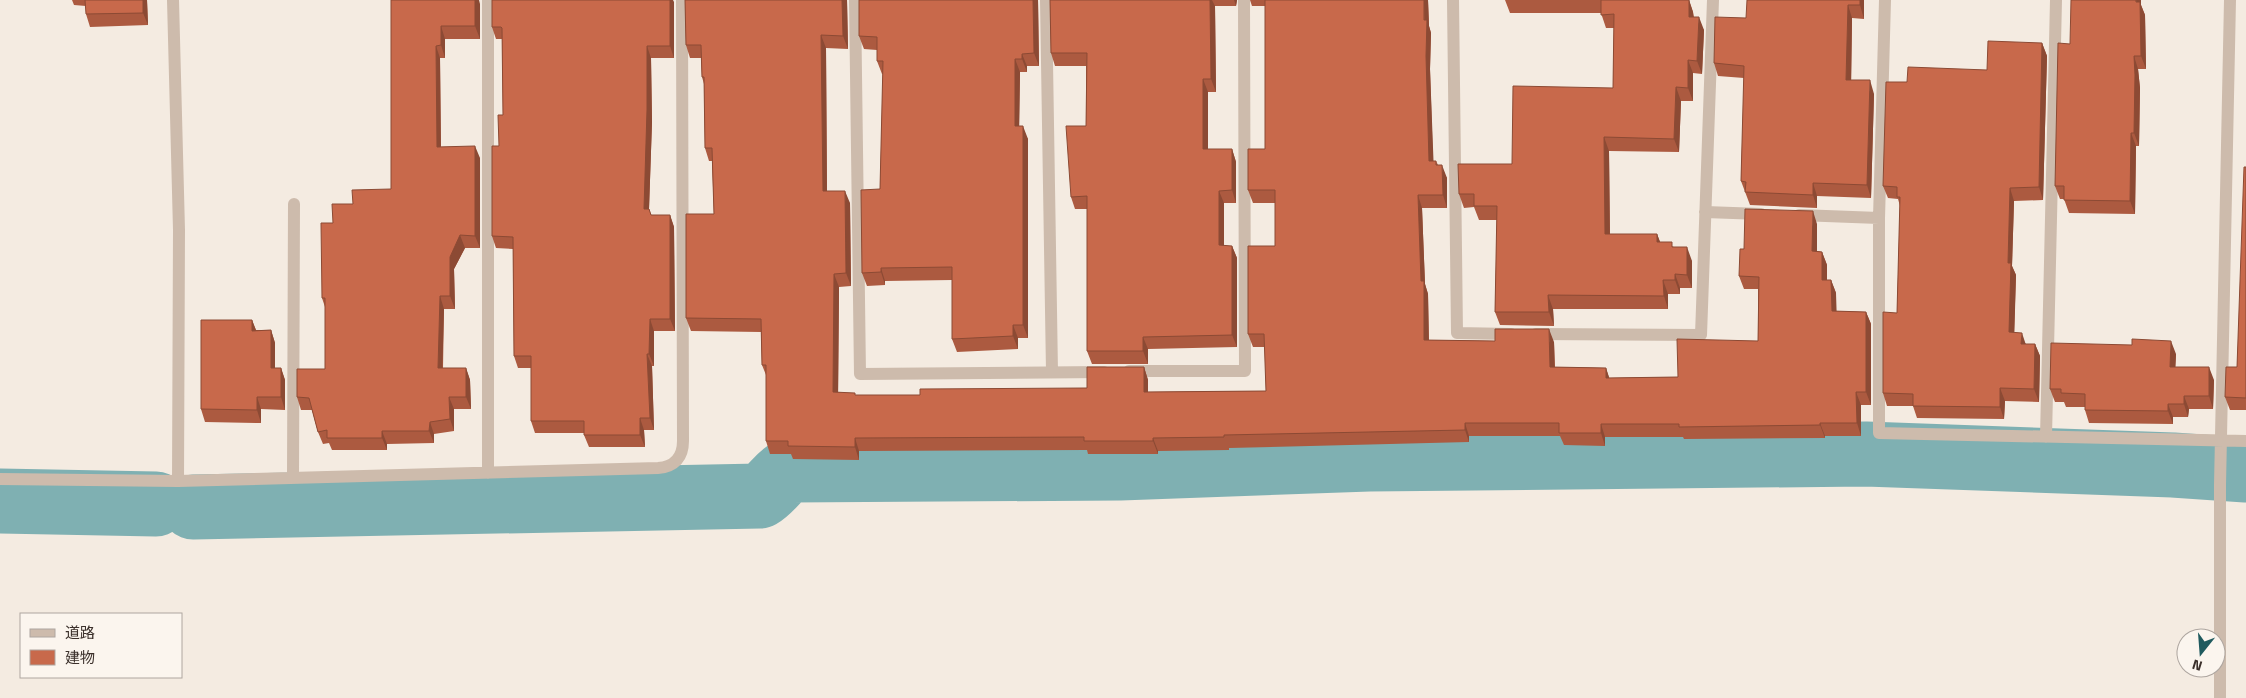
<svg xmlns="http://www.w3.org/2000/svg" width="2246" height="698" font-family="'Titillium Web','Noto Sans JP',sans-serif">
	<rect width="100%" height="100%" fill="#f4ebe1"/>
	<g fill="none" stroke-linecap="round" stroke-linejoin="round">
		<path stroke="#7fb0b2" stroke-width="65" d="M0,501L156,504
			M193,507L760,496C772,489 778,476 790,470L1120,468L1369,459L1866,454L2173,465L2246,470"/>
		<path stroke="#cdbbac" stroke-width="12" d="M173,0L179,230L178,481
			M488,0V473
			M855,0L860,374L1104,372
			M1046,0L1052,372
			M1453,0L1457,333L1511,334
			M1885,0L1879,218V433L2246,441
			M1705,212L1761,214
			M1799,215L1879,218
			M1536,334L1701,335L1713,0
			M1129,371H1245L1244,0
			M2046,437L2056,0
			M293,478L294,204
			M0,479L178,481L658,468C675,467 683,457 683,441L682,0
			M2220,698V485L2230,0"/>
	</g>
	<path fill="#ac5a40" d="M72,0H147L148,25L90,27L86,14V6L74,5Z
		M391,0L480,4V39H445V58H440L441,147L480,158V248H465L454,269L455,309H444L443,368H466L470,380L471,409H454V431L434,434V443L387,444V450H332L329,443L323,444L318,432L312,410H301L297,397L325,369V307L322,298L333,223L353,204L391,189Z
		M685,0H847L848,49L826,48L827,191L850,203L851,286L839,287L838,392L856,395H920L1087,388L1144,367L1148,380V392L1266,391L1265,347H1253L1248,334L1275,246V203H1253L1248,190L1265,149V6H1252L1250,0H1428L1429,26L1431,33L1430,69L1433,161H1436L1438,165L1447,178V208H1422L1425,284L1428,294L1429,340L1554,342L1555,367L1606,368L1609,378L1678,377L1758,341V289H1744L1739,276L1744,249L1817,224V251L1822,252L1827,265V280H1831L1836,293V311L1866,312L1871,324V405H1861V436H1825V438L1684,439L1683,437H1605V446L1564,445L1560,436H1469V442L1229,448V450L1158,451V454H1088L1087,450L859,451V460L793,459L791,454H770L766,441V375L762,365L761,332L691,331L686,318L714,214L712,161H709L705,148L704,84L702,77L701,58H690L686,45Z
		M859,0H1038L1039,66H1027V72H1020L1019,126L1028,139V338H1018V349L957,352L952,339V280L885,281V285L867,286L862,273L880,189L883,74H882L877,61V50L864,49L859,36Z
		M1050,0H1237L1236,6H1215L1216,92H1208V149H1232L1236,162V203H1224V246H1232L1237,258V347L1148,349V364H1092L1087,351V209H1075L1071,197L1086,126V66H1055L1051,53Z
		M1505,0H1689L1693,12L1694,17L1704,30L1702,74L1693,73V101H1681L1679,152L1609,151L1610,234H1657L1660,242L1674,247L1692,261V288H1680V294H1668V309H1553L1554,326L1500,325L1495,312L1497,220H1479L1474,207L1464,208L1459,194L1512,164L1613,88L1614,28H1606L1601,13H1510Z
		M1864,0V19L1852,18L1851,80L1874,94L1871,198L1817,196V208L1750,205L1741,181L1744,78L1718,76L1714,63L1746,18Z
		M674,2V58H651L652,122L649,209L651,215H670L674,227L675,331H654V366H652L654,430H644L645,447H589L584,435V433H535L531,421V368H518L514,356L513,249L496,248L492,236L499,146L503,115L502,39H496L492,27Z
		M2141,5L2145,15L2146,69H2138L2140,88L2139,146H2136L2135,214L2069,213L2064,199H2060L2055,186L2070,44Z
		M2042,43L2047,56L2043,200L2014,201L2012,266L2016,275L2014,333L2026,344H2035L2040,356L2039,402L2005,401L2004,419L1917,418L1913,406H1887L1883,393L1897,313L1900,206L1898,199L1888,198L1883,186L1907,82L1987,70Z
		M2246,167V410H2230L2225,397L2237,367Z
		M252,320L256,330H271L275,343V368H281L285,380V410L261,409V423L205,422L201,409Z
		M2176,354L2175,367L2214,380L2213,409H2189L2188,417H2173V424L2089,423L2085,410V407H2066L2064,402H2055L2050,389Z"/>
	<path fill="#8c4a34" d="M143,0H147L148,25L143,13Z
		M475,0H479L480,4V39L475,26Z
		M670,0H673L674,2V58L670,46Z
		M842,0H847L848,49L843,36Z
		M1033,0H1038L1039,66L1034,53Z
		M1210,0H1212L1215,6L1216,92L1211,79Z
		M1234,0H1237L1236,6Z
		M1424,0H1428L1429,26L1431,33L1430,69L1434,174L1429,161Z
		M1689,0L1693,12L1694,30L1689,17Z
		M1860,0H1864V19L1860,5Z
		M2136,0H2141V5L2145,15L2146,69L2141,56Z
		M1848,5L1852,18L1851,93L1846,80Z
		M1699,17L1704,30L1702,74L1697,61Z
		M441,26L445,39V58L441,45Z
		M821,35L826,48L827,204L823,191Z
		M2042,43L2047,56L2043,200L2039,187Z
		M436,46L440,58L441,159L437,147Z
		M647,46L651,58L652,122L649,209H644Z
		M1022,54L1027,66V72L1022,59Z
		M2134,56L2138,69L2140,88L2139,146L2134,133Z
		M1015,59L1020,72L1019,139L1015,126Z
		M1688,60L1693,73V101L1688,88Z
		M1203,79L1208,92V161L1203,149Z
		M1870,80L1874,94L1871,198L1867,185Z
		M1676,87L1681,101L1679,152L1674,139Z
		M1023,126L1028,139V338L1023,325Z
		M2131,133L2136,146L2135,214L2130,201Z
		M1604,137L1609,151L1610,247L1605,234Z
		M475,146L480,158V248L475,236Z
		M1232,149L1236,162V203L1232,190Z
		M1442,165L1447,178V208L1443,195Z
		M1813,183L1817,196V208L1813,195Z
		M2010,188L2014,201L2012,266L2016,275L2014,345L2009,332L2008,263Z
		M845,191L850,203L851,286L846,273Z
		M1219,191L1224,203V258L1219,245Z
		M1418,195L1422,208L1425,284L1428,294L1429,353L1424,340L1421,281Z
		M1813,211L1817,224V264L1812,251Z
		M670,215L674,227L675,331L670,319Z
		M1657,234L1662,247L1657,242Z
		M460,235L465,248L454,269L455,309L450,296V257Z
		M1232,246L1237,258V347L1232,335Z
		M1687,247L1692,261V288L1687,275Z
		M1822,252L1827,265V293L1822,280Z
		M881,268L885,281V285L881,272Z
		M834,274L839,287L838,405L833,392Z
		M1675,274L1680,288V294L1675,280Z
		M1663,280L1668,294V309L1664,296Z
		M1831,280L1836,293L1837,324L1832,311Z
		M1548,295L1553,309L1554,326L1549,312Z
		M440,296L444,309L442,380L438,368Z
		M1866,312L1871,324V405L1866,392Z
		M650,319L654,331V366L649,354Z
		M252,320L257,333L252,331Z
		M1013,325L1018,338V349L1013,336Z
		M1549,329L1554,342L1555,380L1550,367Z
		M271,330L275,343V380L271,368Z
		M2022,333L2026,345L2021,344Z
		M1143,337L1148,349V364L1143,351Z
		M2171,341L2176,354L2175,380L2170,367Z
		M2035,344L2040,356L2039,402L2034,389Z
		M647,354L652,366L654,430L650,418Z
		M1144,367L1148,380V404L1144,392Z
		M2209,367L2214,380L2213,409L2209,396Z
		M281,368L285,380V410L281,397Z
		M466,368L470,380L471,409L466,397Z
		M1606,368L1610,380L1606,378Z
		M2000,388L2005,401L2004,419L2000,407Z
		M1856,392L1861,405V436L1857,423Z
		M2184,396L2189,409L2188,417L2184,404Z
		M257,397L261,409V423L257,410Z
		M449,397L454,409V431L450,419Z
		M2168,404L2173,417V424L2168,411Z
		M640,418L644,430L645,447L640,435Z
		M430,422L434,434V443L429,431Z
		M1465,423L1469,436V442L1465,430Z
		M1820,423L1825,436V438L1820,425Z
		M1601,424L1605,437V446L1601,433Z
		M382,431L387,444V450L382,438Z
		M855,438L859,451V460L855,447Z
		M1153,438L1158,451V454L1153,441Z"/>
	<path fill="#c8694b" stroke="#8c4a34" d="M85,0H143V13L86,14Z
		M391,0H475V26H441V45L436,46L437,147L475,146V236L460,235L450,257V296H440L438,368H466V397H449L450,419L430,422L429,431H382V438H327V430L318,432L309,398L297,397V369H325V298H322L321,223H333L332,204H353L352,190L391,189Z
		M492,0H670V46H647V110L644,209H649L651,215H670V319H650L649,354H647L650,418H640V435H584V421H531V356H514L513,237L492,236V146H499L498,115H503L502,28L501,27H492Z
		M685,0H842L843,36L821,35L823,191H845L846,273L834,274L833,392L855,393V395H920V389L1087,388V367H1144V392L1266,391L1264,334H1248V246H1275V190H1248V149H1265V0H1424V20H1427L1426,56L1429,161H1436V165H1442L1443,195H1418L1421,281H1424V340L1495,341V329H1549L1550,367L1606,368V378L1678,377L1677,339L1758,341L1759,277L1739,276L1740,249H1744L1745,209L1813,211L1812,251L1822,252V280H1831L1832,311L1866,312V392H1856L1857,423H1820V425L1679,427V424H1601V433H1559V423H1465V430L1224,435V437L1153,438V441H1084V437L855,438V447L788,446V441H766V365H762L761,319L686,318V214H714L712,148H705L704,77H702L701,45H686Z
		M859,0H1033L1034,53L1022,54V59H1015V126H1023V325H1013V336L952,339V267L881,268V272L862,273L861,190L880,189L883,61H877V37L859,36Z
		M1050,0H1210L1211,79H1203V149H1232V190L1219,191V245L1232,246V335L1143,337V351H1087V196L1071,197L1066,126H1086L1087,53H1051Z
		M1601,0H1689V17H1699L1697,61L1688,60V88L1676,87L1674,139L1604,137L1605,234H1657V242H1672V247H1687V275L1675,274V280H1663L1664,296L1548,295L1549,312H1495L1497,206H1474V194H1459L1458,164H1512L1513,86L1613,88L1614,14L1601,15Z
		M1747,0H1860V5H1848L1846,80H1870L1867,185L1813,183V195L1745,192L1746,182L1741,181L1744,66L1714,63L1715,17L1746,18Z
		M2071,0H2136V2H2140L2141,56H2134L2135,75L2134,133H2131L2130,201L2064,200V186H2055L2058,43L2070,44Z
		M1988,41L2042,43L2039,187L2010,188L2008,263H2011L2009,332L2022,333L2021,344H2035L2034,389L2000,388V407L1913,406V394L1883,393V312L1897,313L1900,197H1897V187L1883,186L1886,82H1907L1908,67L1987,70Z
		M2244,167H2246V398L2225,397L2226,367H2237Z
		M201,320H252V331L271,330V368H281V397H257V410L201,409Z
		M2132,339L2171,341L2170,367H2209V396H2184V404H2168V411L2085,410V394L2061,393V389H2050L2051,343L2132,345Z"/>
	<rect x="20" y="613" width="162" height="65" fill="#fbf5ee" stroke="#aea6a0"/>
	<rect x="30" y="629" width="25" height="8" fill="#cdbbac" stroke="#aea6a0"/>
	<text x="65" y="638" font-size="15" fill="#3b302b">道路</text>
	<rect x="30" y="650" width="25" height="15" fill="#c8694b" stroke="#aea6a0"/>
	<text x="65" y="663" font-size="15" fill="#3b302b">建物</text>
	<g transform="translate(2201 653) rotate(197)"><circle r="24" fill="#fbf5ee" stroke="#aea6a0"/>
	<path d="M0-4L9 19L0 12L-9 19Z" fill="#1f5a5e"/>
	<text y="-8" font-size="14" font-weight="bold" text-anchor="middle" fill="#3b302b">N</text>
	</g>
</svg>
